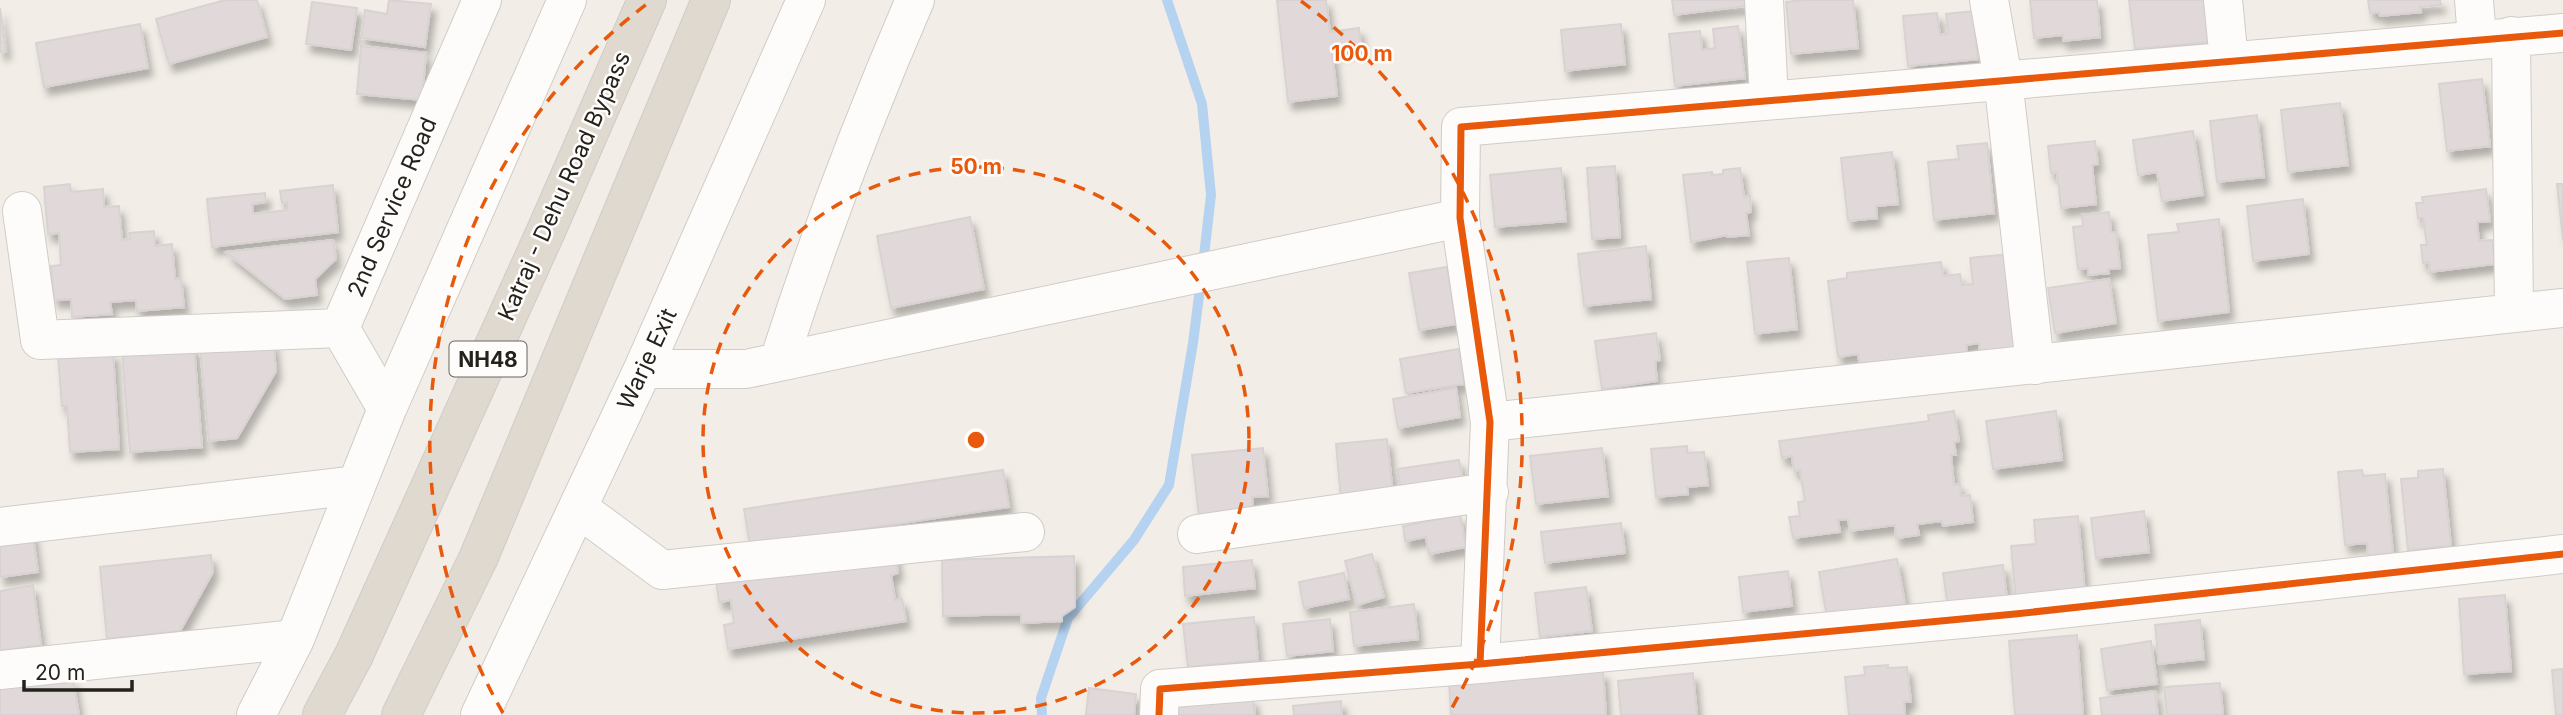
<svg xmlns="http://www.w3.org/2000/svg" width="2563" height="715" font-family="Inter,sans-serif">
	<defs>
		<filter id="shadow"><feDropShadow dx="4.5" dy="8" stdDeviation="3.5" flood-color="#0004"/></filter>
	</defs>
	<rect width="100%" height="100%" fill="#f2eee7"/>
	<g fill="none" stroke-linecap="round" stroke-linejoin="round">
		<path stroke="#b5d3f0" stroke-width="10" d="M1167,0L1202,104L1211,195L1203,264
			M1042,715L1041,698L1068,618L1134,540L1169,485L1193,343L1201,280"/>
	</g>
	<path fill="#e1d8d9" stroke="#d8d3d2" stroke-width="2" filter="url(#shadow)" d="M225,0H257L267,37L169,64L156,19Z
		M389,0L431,4L425,47L361,38L365,10L387,14Z
		M1277,0H1326L1330,32L1359,28L1361,47L1332,50L1337,96L1288,102Z
		M1672,0H1745L1746,6L1674,15Z
		M1803,0H1853L1858,48L1791,54L1786,2Z
		M2030,0H2097L2100,37L2063,41V35L2034,38Z
		M2129,0H2204L2209,42L2135,49Z
		M2368,0H2440L2441,5L2420,7L2421,12L2380,16L2379,12L2370,13Z
		M312,2L357,8L351,50L306,44Z
		M0,8L6,51L0,52Z
		M1973,11L1978,59L1908,66L1903,16L1937,13L1940,35L1948,34L1946,14Z
		M140,24L148,68L44,87L36,43Z
		M1621,24L1625,64L1565,71L1561,30Z
		M1738,26L1745,78L1675,86L1669,34L1700,31L1702,50L1715,48L1713,29Z
		M361,46L426,53L422,100L357,94Z
		M2482,79L2490,146L2447,151L2439,84Z
		M2340,103L2348,165L2288,172L2281,110Z
		M2257,115L2264,177L2217,182L2210,121Z
		M2193,131L2203,195L2162,201L2157,172L2138,175L2133,140Z
		M2095,141L2098,164L2092,165L2096,204L2061,208L2057,172L2051,173L2048,146Z
		M1987,143L1994,213L1934,220L1928,162L1959,159L1957,146Z
		M1892,152L1898,204L1876,206L1877,218L1848,221L1841,158Z
		M1615,166L1620,237L1592,239L1587,168Z
		M1561,168L1566,221L1495,227L1490,175Z
		M1740,168L1744,197L1750,196L1751,212L1746,213L1749,235L1727,237V235L1691,242L1683,175L1712,172V175L1723,174V170Z
		M70,184L71,192L103,189L104,207L119,206L122,240L130,239L129,233L154,231L155,246L172,244L175,279L181,278L184,307L137,311L136,300L110,302L112,314L72,317L71,299L54,300L51,266L61,265L59,233L48,234L44,187Z
		M2557,184H2563V240Z
		M333,185L338,232L212,247L207,199L265,193L266,202L252,204L253,214L287,210V202L282,203L280,191Z
		M2486,189L2490,221L2477,222L2479,241L2492,240L2495,264L2430,272L2429,262L2423,263L2421,245H2427L2423,218H2418L2416,203H2423L2422,197Z
		M2303,199L2309,254L2253,261L2247,206Z
		M2109,212L2111,232H2116L2120,268L2108,269L2109,273L2088,275V268L2078,269L2073,227L2083,226L2082,215Z
		M970,217L984,289L891,308L877,236Z
		M2219,219L2229,312L2158,321L2148,235L2179,232L2177,224Z
		M333,240L336,259L315,279L317,295L285,299L226,252Z
		M1646,246L1651,299L1584,306L1578,254Z
		M2009,254L2020,350L1980,355L1979,343L1966,345L1967,353L1860,366L1858,354L1838,357L1828,281L1847,278V273L1941,262L1943,276L1960,274L1962,285L1973,284L1970,258Z
		M1789,258L1797,329L1755,334L1747,262Z
		M1447,267L1456,324L1419,330L1409,273Z
		M2109,279L2116,323L2055,333L2048,288Z
		M1656,333L1660,360L1655,361L1657,381L1602,389L1595,341Z
		M273,341L276,371L237,438L209,441L200,348Z
		M194,346L202,447L130,452L122,352Z
		M1459,349L1464,384L1406,393L1400,359Z
		M113,352L119,449L70,452L67,406H62L58,356Z
		M1456,388L1460,417L1398,428L1393,399Z
		M1954,411L1959,441L1954,442L1956,455H1951L1954,485L1960,484L1961,496L1970,495L1973,522L1943,526L1942,521L1917,524L1919,535L1896,538L1895,525L1850,531L1848,519L1838,520L1840,532L1793,538L1789,517L1800,516L1798,502L1805,501L1800,470L1794,471L1792,456L1782,458L1779,441L1929,421L1928,415Z
		M2056,411L2062,460L1993,469L1986,421Z
		M1387,439L1393,494L1341,499L1336,444Z
		M1687,446V453L1704,452L1708,485L1687,487L1688,494L1656,497L1651,449Z
		M1263,448L1268,496L1252,497L1253,511L1199,516L1192,455Z
		M1602,448L1608,496L1536,504L1530,456Z
		M1459,460L1464,486L1402,496L1397,469Z
		M2443,469L2451,546L2408,550L2401,479L2418,478V471Z
		M1003,470L1009,507L750,546L744,509Z
		M2362,470L2363,476L2385,474L2393,553L2368,556L2367,543L2345,545L2338,472Z
		M2144,511L2149,552L2096,558L2091,518Z
		M1460,515L1466,547L1429,554L1426,537L1405,541L1403,526Z
		M2078,516L2086,605L2017,612L2011,546L2036,544L2034,520Z
		M1621,523L1625,553L1545,563L1541,532Z
		M32,530L38,572L0,577V534Z
		M895,551L898,573L891,575L895,600L902,599L906,621L728,649L724,625L734,623L731,600L719,602L716,579Z
		M1372,554L1384,597L1357,605L1345,561Z
		M211,555L213,572L180,631L107,639L100,567Z
		M1074,556L1075,607L1062,616V621L1021,623V614L943,616L942,560Z
		M1897,559L1905,604L1827,617L1819,572Z
		M1252,560L1255,588L1185,596L1183,567Z
		M2003,565L2008,607L1949,615L1943,573Z
		M1788,571L1792,606L1743,612L1739,577Z
		M1344,573L1349,599L1304,608L1299,582Z
		M33,585L41,645L0,651V591Z
		M1586,587L1592,631L1540,637L1535,593Z
		M2505,595L2511,671L2464,674L2459,599Z
		M1414,604L1418,639L1354,646L1350,612Z
		M1254,617L1258,660L1188,667L1183,624Z
		M1330,619L1333,651L1287,656L1283,624Z
		M2200,620L2204,659L2159,664L2155,625Z
		M2077,635L2083,715H2015L2009,641Z
		M2151,641L2157,684L2107,690L2101,649Z
		M1888,665V668L1907,667L1911,702H1904L1905,715H1849L1845,677L1865,675L1864,667Z
		M2563,669V715H2556L2552,670Z
		M1603,671L1606,715H1451L1449,682Z
		M1693,673L1697,715H1621L1618,681Z
		M73,679L79,715H0V689Z
		M2220,683L2223,715H2167L2164,687Z
		M1089,688L1136,694L1134,715H1086Z
		M2155,691L2158,715H2102L2100,698Z
		M1253,698L1255,715H1176L1175,707Z
		M1341,701L1342,715H1294L1293,706Z"/>
	<g fill="none" stroke-linecap="round" stroke-linejoin="round">
		<defs>
			<path id="minor" d="M1764,0L1769,100
				M1989,0L2003,79L2035,365
				M2223,0L2229,61
				M2474,0L2477,39
				M2511,36L2514,313
				M22,211L40,340L340,328
				M779,361C818,239 864,118 915,0
				M643,369H746L1460,218
				M387,409L340,328L482,0
				M1490,422L2563,308
				M578,508L662,570L1025,532
				M0,527L356,485
				M1197,534L1489,492
				M1480,664L1490,422L1460,218L1461,127L2563,33
				M0,670L295,639
				M256,715L295,639L387,409L567,0
				M480,715L643,369L806,0
				M1159,715L1160,689L1480,664L2015,614L2563,554"/>
			<path id="highway" d="M322,715L354,655L546,231L647,0
				M401,715L478,559L711,0"/>
		</defs>
		<use href="#minor" stroke="#cfccc7" stroke-width="40"/>
		<use href="#highway" stroke="#ceccc9" stroke-width="40"/>
		<use href="#minor" stroke="#fdfcfb" stroke-width="38"/>
		<use href="#highway" stroke="#e0d9cf" stroke-width="38"/>
		<defs>
			<path id="cycleway" d="M1480,664L1490,422L1460,218L1461,127L2563,33
				M1159,715L1160,689L1480,664L2015,614L2563,554"/>
		</defs>
		<use href="#cycleway" stroke="#fffdfb" stroke-width="11"/>
		<use href="#cycleway" stroke="#e8590c" stroke-width="7"/>
	</g>
	<g fill="none" stroke="#e8590c" stroke-width="3.5" stroke-dasharray="12 9">
		<circle cx="976" cy="440" r="273"/>
		<path d="M503 713A546 546 0 0 1 651 1M1301 1A546 546 0 0 1 1449 713"/>
	</g>
	<g text-anchor="middle" dominant-baseline="central" stroke-width="5" stroke-linejoin="round" paint-order="stroke">
		<rect fill="#fffdfb" stroke="#666460" stroke-width="2" x="449.5" y="341.5" width="77" height="35" rx="5"/>
		<g font-size="21" font-weight="bold" fill="#24221d">
			<text x="488" y="359">NH48</text>
		</g>
		<g font-size="23" fill="#24221d" stroke="#fffdfb">
			<text transform="translate(564 186) rotate(-66)">Katraj - Dehu Road Bypass</text>
			<text transform="translate(392 207) rotate(-67)">2nd Service Road</text>
			<text transform="translate(647 359) rotate(-65)">Warje Exit</text>
		</g>
	</g>
	<circle cx="976" cy="440" r="10" fill="#e8590c" stroke="#fffdfb" stroke-width="3.5"/>
	<g font-size="21" text-anchor="middle" font-weight="bold" fill="#e8590c" stroke="#fffdfb" stroke-width="5" stroke-linejoin="round" paint-order="stroke">
		<text x="1362" y="61">100 m</text>
		<text x="976" y="174">50 m</text>
	</g>
	<path d="M24 680v10h108v-10" fill="none" stroke="#24221d" stroke-width="3.5"/>
	<text x="35" y="680" font-size="21" fill="#24221d" stroke="#fffdfb" stroke-width="5" paint-order="stroke">20 m</text>
</svg>
